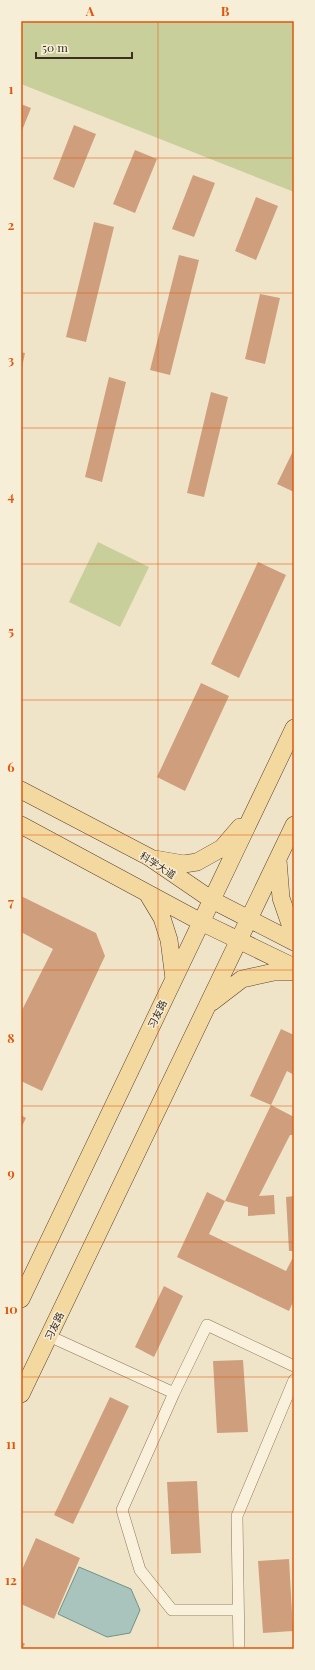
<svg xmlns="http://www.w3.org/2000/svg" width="315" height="1670" font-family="'Playfair Display','Noto Sans SC',serif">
	<rect width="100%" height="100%" fill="#f0e4c8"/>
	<path fill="#c9cf9b" d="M21,21H294V192L21,84Z
		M98,542L149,567L120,627L69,602Z"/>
	<path fill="#a9c4bc" stroke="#6f938a" d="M79,1567L131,1589L140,1610L130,1633L107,1637L58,1614Z"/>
	<path fill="#cf9f7d" d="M21,104L31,108L21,133Z
		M74,125L96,134L74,188L53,179Z
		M135,150L157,159L135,213L113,204Z
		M193,175L215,183L194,237L172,229Z
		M256,197L278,206L256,260L235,251Z
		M94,222L114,227L86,342L66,337Z
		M179,255L199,260L170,375L150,370Z
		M260,294L280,298L265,364L245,359Z
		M21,352L25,353L22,367H21Z
		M109,377L126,382L102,482L85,477Z
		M211,392L228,397L204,497L187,493Z
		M294,449V492L277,484Z
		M258,562L286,575L239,678L211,664Z
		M201,683L229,696L185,791L157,777Z
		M21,896L96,933L105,956L42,1091L21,1081V1012L53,949L21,932Z
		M281,1029L294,1035V1075L287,1071L271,1105L294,1117V1135H290L259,1196L274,1195L275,1214L248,1216V1207L225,1201L271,1105L250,1096Z
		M21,1115L26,1118L21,1128Z
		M207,1192L225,1201L209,1234L286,1271L292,1259L294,1260V1300L289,1311L177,1257Z
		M294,1196V1251H289L286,1197Z
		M164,1286L183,1296L154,1357L135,1347Z
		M243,1360L248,1432L217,1433L213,1361Z
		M110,1397L129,1406L73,1524L54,1515Z
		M197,1481L201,1553L171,1554L167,1482Z
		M36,1538L80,1558L54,1619L21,1604V1572Z
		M289,1559L293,1631L263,1633L258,1561Z
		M21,1641L25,1644L22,1649H21Z"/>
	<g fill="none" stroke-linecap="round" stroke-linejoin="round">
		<defs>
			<path id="street" d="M49,1336L174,1393L207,1325L294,1366
				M174,1393L122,1510L140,1570L172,1610H238
				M239,1649L237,1516L294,1380"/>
			<path id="primary" d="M21,790L149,857L212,900L294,942
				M21,825L201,922L294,967
				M155,859L184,864L197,862L222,848L240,827
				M278,860L281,898L291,927L294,931
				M147,893L162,918L169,940L174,979
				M212,1002L242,979L274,972H294
				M21,1299L294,728
				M21,1394L294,825"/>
		</defs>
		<use href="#street" stroke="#8d765c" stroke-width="12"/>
		<use href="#primary" stroke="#5b4430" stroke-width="18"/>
		<use href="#street" stroke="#faf1dc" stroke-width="11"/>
		<use href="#primary" stroke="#f3d9a0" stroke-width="17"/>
	</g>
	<path fill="none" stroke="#df570d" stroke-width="1" stroke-opacity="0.55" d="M158,21V1649M21,158H294M21,293H294M21,428H294M21,564H294M21,700H294M21,835H294M21,970H294M21,1106H294M21,1242H294M21,1377H294M21,1512H294"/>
	<g text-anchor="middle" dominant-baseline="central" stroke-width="3" stroke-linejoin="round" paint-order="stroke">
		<g font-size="10" fill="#3d2e20" stroke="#f7eed8">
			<text transform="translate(158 865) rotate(33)">科学大道</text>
			<text transform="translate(157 1014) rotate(-64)">习友路</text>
			<text transform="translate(54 1326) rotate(-64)">习友路</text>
		</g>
	</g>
	<rect width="315" height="1670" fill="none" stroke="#f7eed8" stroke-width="44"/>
	<path d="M36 52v6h96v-6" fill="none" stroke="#3d2e20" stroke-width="2"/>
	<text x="42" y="52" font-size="12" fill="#3d2e20" stroke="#f7eed8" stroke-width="3" paint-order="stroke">50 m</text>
	<rect x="22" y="22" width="271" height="1626" fill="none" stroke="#df570d" stroke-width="1.5"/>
	<g font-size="13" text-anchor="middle" font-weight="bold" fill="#df570d">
		<text x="90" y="16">A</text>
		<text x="225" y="16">B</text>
		<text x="11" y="94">1</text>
		<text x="11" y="230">2</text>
		<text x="11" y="365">3</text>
		<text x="11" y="501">4</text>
		<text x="11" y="636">5</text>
		<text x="11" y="772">6</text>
		<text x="11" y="907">7</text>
		<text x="11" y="1043">8</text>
		<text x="11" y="1178">9</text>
		<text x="11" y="1314">10</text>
		<text x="11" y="1449">11</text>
		<text x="11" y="1585">12</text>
	</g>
</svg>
